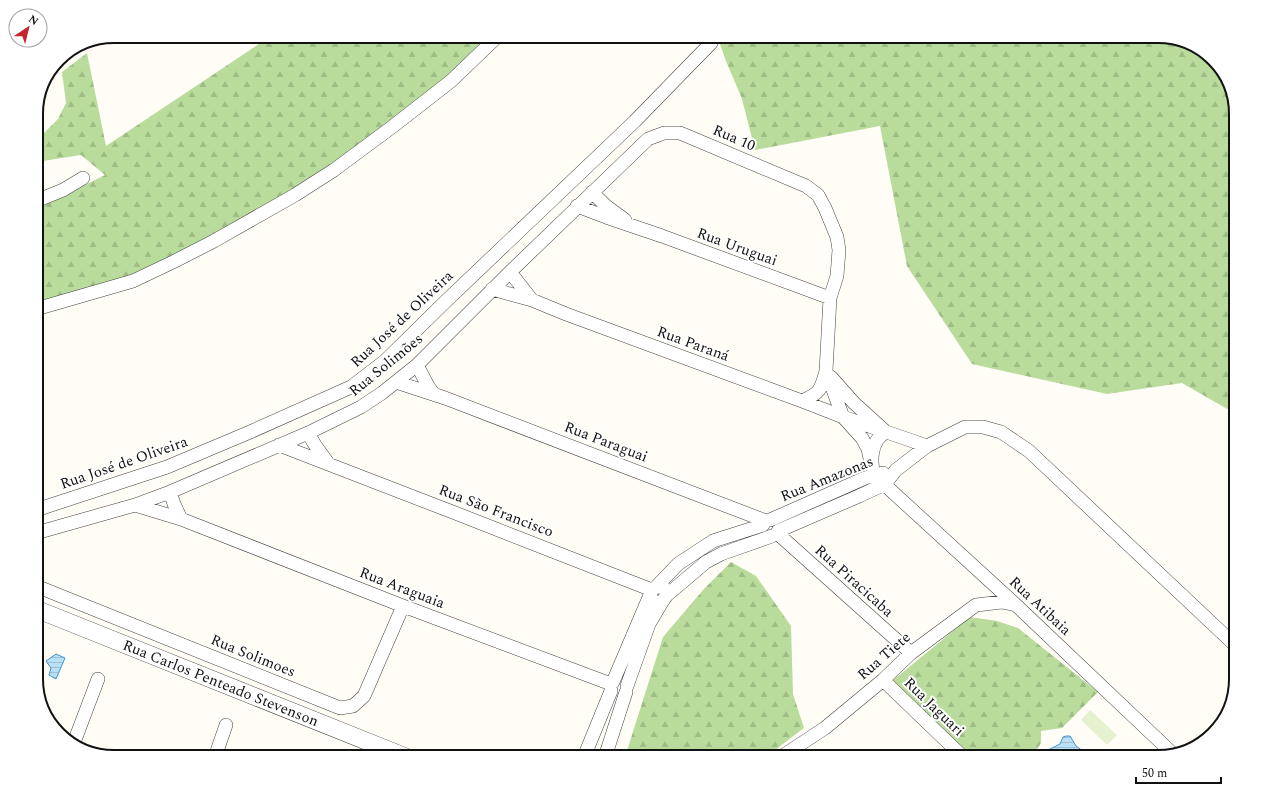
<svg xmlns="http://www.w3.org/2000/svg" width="1272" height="793" font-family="Spectral,serif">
	<defs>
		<pattern id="forest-firs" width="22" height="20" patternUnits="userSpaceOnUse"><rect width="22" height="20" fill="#b9dc9c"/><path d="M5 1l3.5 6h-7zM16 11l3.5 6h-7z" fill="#9ebc85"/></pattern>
		<pattern id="water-rules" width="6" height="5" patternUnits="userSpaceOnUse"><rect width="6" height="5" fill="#b9e0f7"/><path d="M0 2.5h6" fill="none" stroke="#9ebfd3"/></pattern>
	</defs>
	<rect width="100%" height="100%" fill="#fffdf5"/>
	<path fill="url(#forest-firs)" d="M271,36H498L334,170L173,262L36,309V209L105,175L81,155L37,162L36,141L58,119L66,103L62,72L87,53L106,146Z
		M717,36H1158L1197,47L1225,75L1236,109V414L1182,383L1107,394L972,364L907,266L880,126L755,150L742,99L726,61Z
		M731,562L756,576L791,626L793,694L804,728L775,750L763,757H625L663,637L703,590Z
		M970,617L997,621L1018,628L1098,692L1062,728L1041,731V743L1035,753L1022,757H969L891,682Z"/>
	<path fill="#e6f2cf" d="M1090,710L1117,735L1107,745L1081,720Z"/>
	<path fill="url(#water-rules)" stroke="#3f96cf" d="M56,654L65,658L56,679L49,675L51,668L46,661Z
		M1066,736H1070L1076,746L1091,757H1083L1073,749L1072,751L1063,750L1061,757H1047V754L1048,750L1060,744L1063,737Z"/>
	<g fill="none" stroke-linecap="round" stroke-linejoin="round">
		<defs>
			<path id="minor" d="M592,192L606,206L625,220
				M36,201L63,190L83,178
				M577,206L606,217L662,236L830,298
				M510,272L532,300
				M492,289L532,300L566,314L802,401L843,417L927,446
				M36,309L133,281L173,262L214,241L295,195L334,170L392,127L451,81L498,36
				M417,365L428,386L433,393
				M831,377L854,403L886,432C871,440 870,460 874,475L1016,605L1172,753
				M396,382L445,398L766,521
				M802,401C820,393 821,390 826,371
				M308,433L315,445L328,463
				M279,445L450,511L652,590
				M170,492L174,504L181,519
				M135,505L181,519L403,606L611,684
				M36,510L167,467L250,432L351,387L385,361L446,301L635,121L711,43L714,36
				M770,520L865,478L883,473
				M778,531L859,496L885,484L896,470L927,446L965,427H983L1001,432L1029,451L1236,646
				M36,533L135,505L170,492L308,433L361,407L382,393L417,365L510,272L648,139L664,133H680L806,186L818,195L825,208L837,237L839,250L837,276L830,298L826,371L843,417L862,438L868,449L871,463
				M777,533L911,653
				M36,586L340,708L353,706L364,696L403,606
				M656,587L678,564L713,541L763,525
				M667,595L664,588C653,584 646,594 654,602H662L667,595L706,562L721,554L772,536
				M883,680L963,757
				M613,682L650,595
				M627,686L649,624L662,602
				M73,745L98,679
				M215,757L226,725
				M584,757L611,691
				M605,757L626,692
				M781,757L825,728L883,680L911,653L976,605L1002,602L1016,605"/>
			<g id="tertiary">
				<path id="s1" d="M36,609L406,757"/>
			</g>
		</defs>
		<use href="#minor" stroke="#444" stroke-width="14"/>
		<use href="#tertiary" stroke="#444" stroke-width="18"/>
		<use href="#minor" stroke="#fff" stroke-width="13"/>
		<use href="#tertiary" stroke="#fff" stroke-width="17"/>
	</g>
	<g text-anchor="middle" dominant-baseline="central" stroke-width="4" stroke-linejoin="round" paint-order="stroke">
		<g font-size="15" fill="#111" stroke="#fff">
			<text transform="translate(734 138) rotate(23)">Rua 10</text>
			<text transform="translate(737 247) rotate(20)">Rua Uruguai</text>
			<text transform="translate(402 319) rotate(-43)">Rua José de Oliveira</text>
			<text transform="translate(693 344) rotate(20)">Rua Paraná</text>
			<text transform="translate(386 365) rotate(-39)">Rua Solimões</text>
			<text transform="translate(606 442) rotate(21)">Rua Paraguai</text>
			<text transform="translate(124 463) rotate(-19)">Rua José de Oliveira</text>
			<text transform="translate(827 479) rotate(-22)">Rua Amazonas</text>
			<text transform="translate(496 511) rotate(21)">Rua São Francisco</text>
			<text transform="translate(854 581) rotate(42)">Rua Piracicaba</text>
			<text transform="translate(402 588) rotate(21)">Rua Araguaia</text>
			<text transform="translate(1040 606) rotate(43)">Rua Atibaia</text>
			<text transform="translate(253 656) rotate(22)">Rua Solimoes</text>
			<text transform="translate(884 656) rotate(-41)">Rua Tiete</text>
			<text stroke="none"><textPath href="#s1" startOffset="199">Rua Carlos Penteado Stevenson</textPath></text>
			<text transform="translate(934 707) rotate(44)">Rua Jaguari</text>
		</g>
	</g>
	<path d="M0 0H1272V793H0ZM114 43H1158A71 71 0 0 1 1229 114V679A71 71 0 0 1 1158 750H114A71 71 0 0 1 43 679V114A71 71 0 0 1 114 43Z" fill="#fff" fill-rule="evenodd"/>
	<path fill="none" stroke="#111" stroke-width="2" d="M114 43H1158A71 71 0 0 1 1229 114V679A71 71 0 0 1 1158 750H114A71 71 0 0 1 43 679V114A71 71 0 0 1 114 43Z"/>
	<g transform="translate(28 28) rotate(35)"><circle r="19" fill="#ffffff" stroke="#a0a0a0"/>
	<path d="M0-3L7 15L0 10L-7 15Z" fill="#c4262e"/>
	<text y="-6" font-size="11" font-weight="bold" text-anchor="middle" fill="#111111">N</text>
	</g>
	<path d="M1136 777v6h85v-6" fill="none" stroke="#111111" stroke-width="2"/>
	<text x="1142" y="777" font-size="12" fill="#111111" stroke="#ffffff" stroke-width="3" paint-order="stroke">50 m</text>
</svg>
